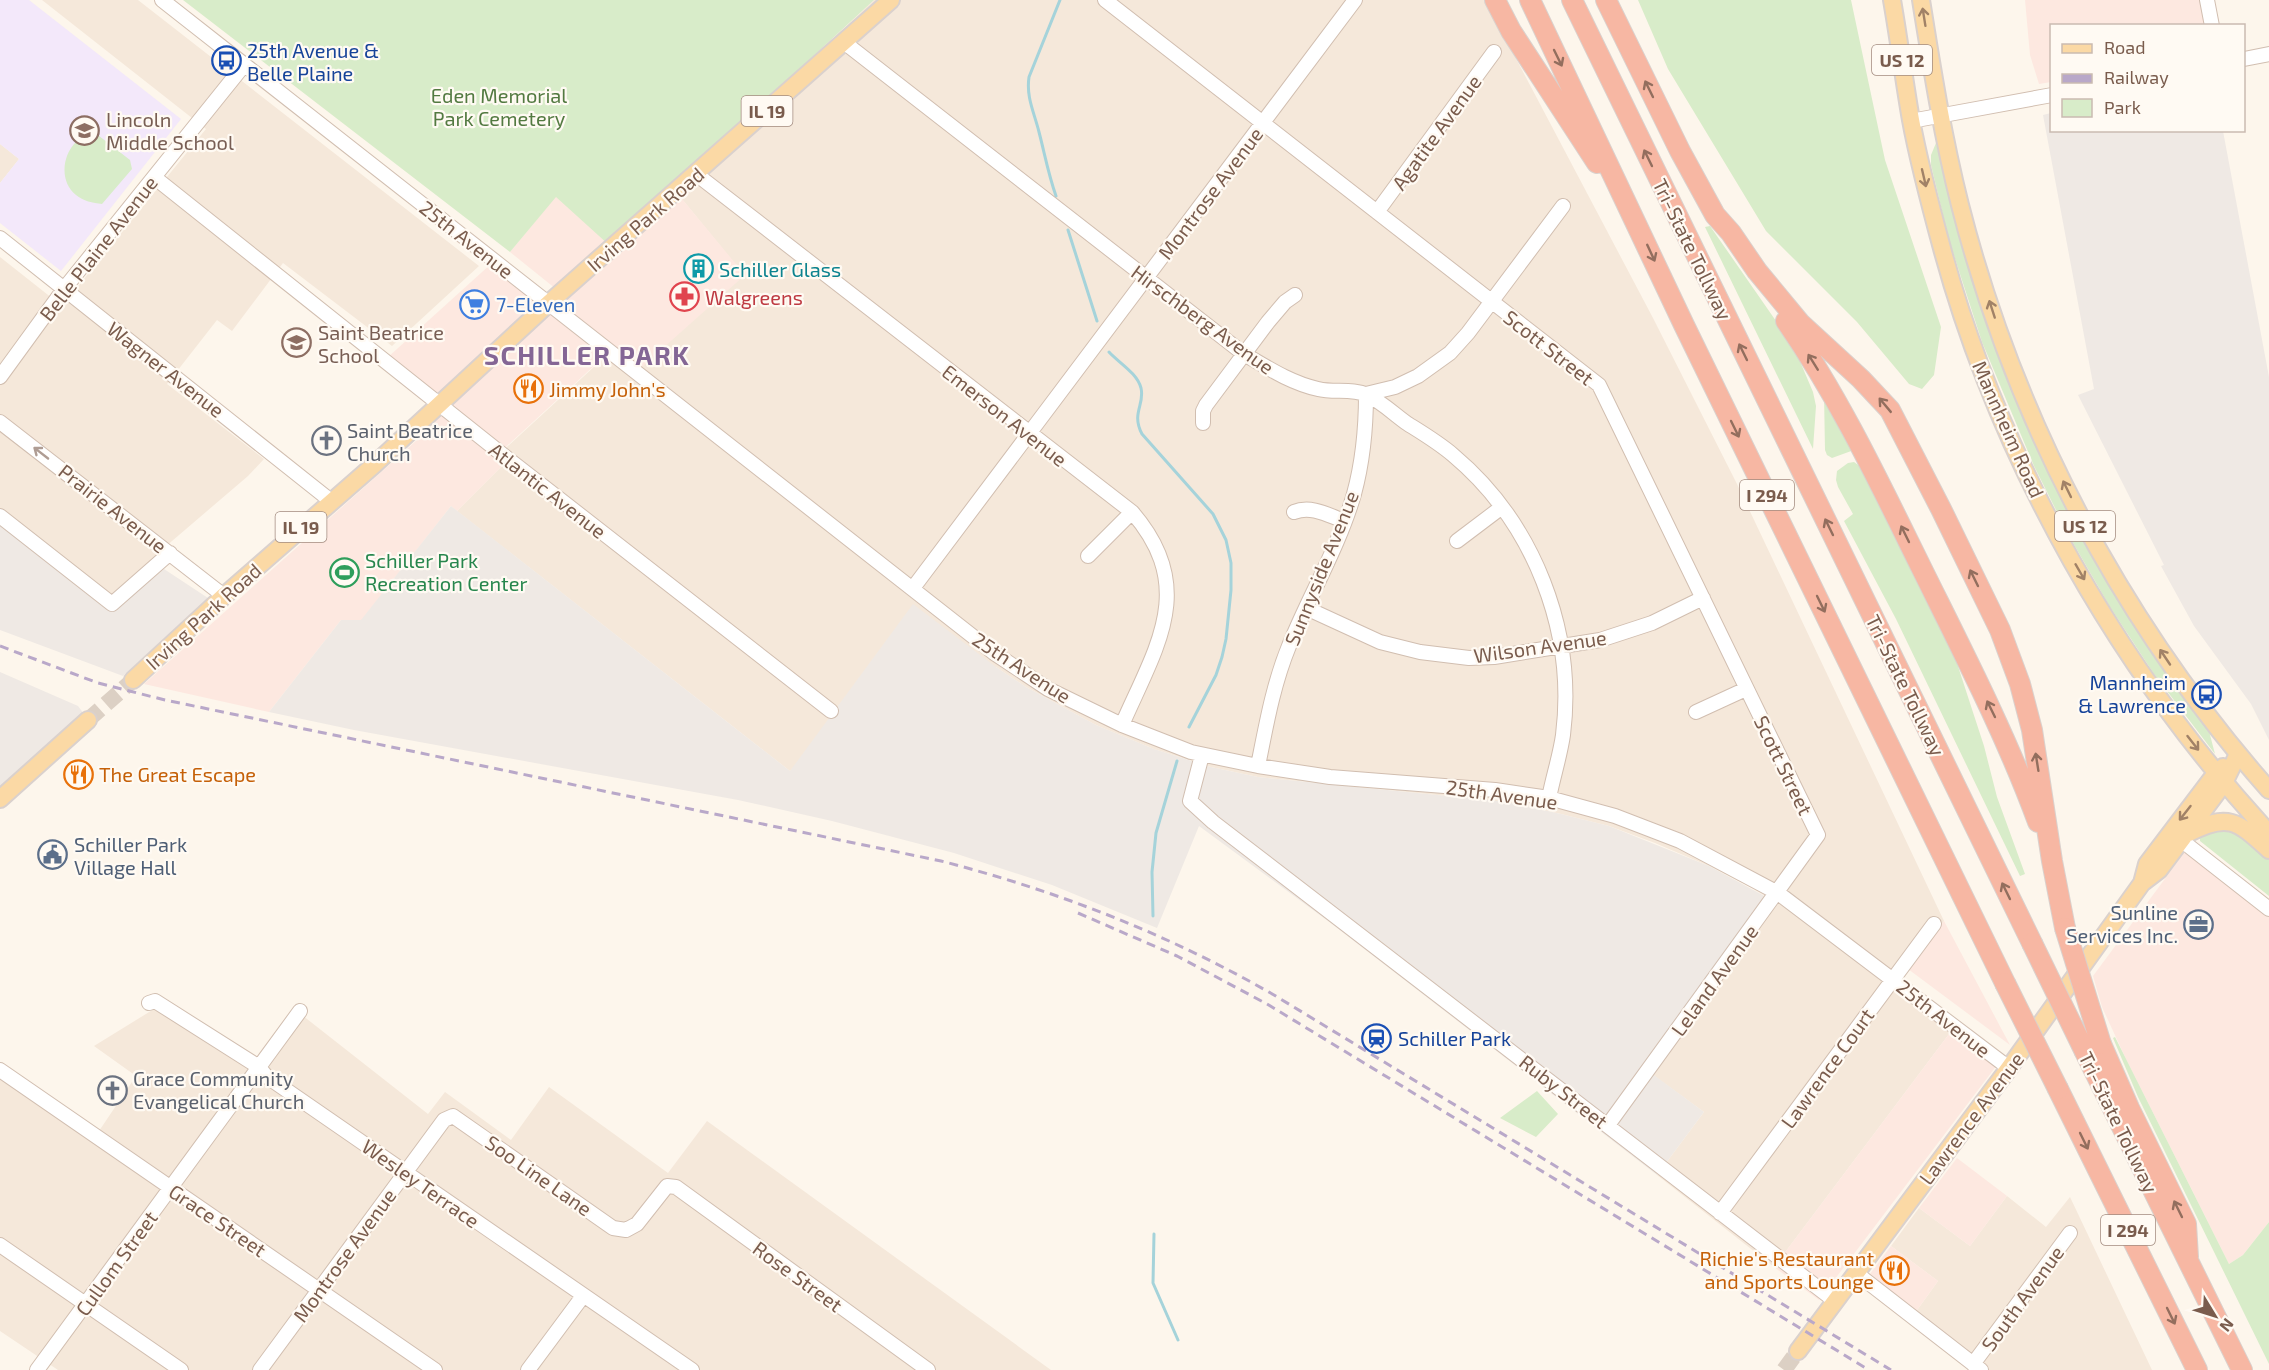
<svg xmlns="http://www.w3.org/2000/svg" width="2269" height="1370" font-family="'Exo 2',sans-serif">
	<rect width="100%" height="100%" fill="#fdf6ec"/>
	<path fill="#f5e8da" d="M42,0H138L479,266L392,346L283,263L232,331L217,320L167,384L264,459L248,476L165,547L114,597L0,509V257L62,306L206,129Z
		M874,0H1485L1653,318L1737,484L1944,921L1895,985L1952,1030L1774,1267L1657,1175L1704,1112L1646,1070L1770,899L1750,887L1709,866L1655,843L1609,826L1561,814L1507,802L1258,777L1211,767L1154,749L1096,725L1026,687L996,667L790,771L457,511L504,464L497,456L609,353L744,275L673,188Z
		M0,144L19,159L0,183Z
		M167,1001L254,1060L293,1008L428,1114L445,1092L511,1140L549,1087L668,1173L707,1121L1051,1370H58L0,1331V1063L99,1131L136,1076L94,1046Z
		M2007,1196L2046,1227L2070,1197L2152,1370H1986L1915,1313L1938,1281L1891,1246L1919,1208L1970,1246Z"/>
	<path fill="#fde8e0" d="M2025,0H2200L2204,25L2052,26L2051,82L2039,84L2030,55Z
		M673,188L745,275L635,373L608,353L497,455L504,464L457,511L451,506L361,621L341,620L269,712L144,684L417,440L604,251L556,289L510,252L556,196Z
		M492,263L543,303L440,399L387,358Z
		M2187,849L2269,916V1222L2243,1255L2229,1264L2126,1059L2102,1007L2093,976Z
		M1944,921L2010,1045L1908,969Z
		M1952,1030L1997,1065L1819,1300L1774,1267Z
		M1957,1158L2007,1196L1970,1246L1919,1208Z
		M1891,1246L1938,1281L1915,1313L1870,1274Z"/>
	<path fill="#efe9e4" d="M2051,113L2052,130L2223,131L2269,377V740L2251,704L2194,626L2161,566L2164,565L2078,395L2094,389L2043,115Z
		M451,506L790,771L913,604L996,667L1026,687L1096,725L1154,749L1211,767L1258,777L1507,802L1561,814L1609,826L1709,866L1770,899L1647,1070L1704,1112L1657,1175L1332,924L1199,826L1157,928L1052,885L954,853L832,821L738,800L354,730L269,712L341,620H361Z
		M0,523L113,610L164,569L208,598L123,676L0,630Z
		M0,672L78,706L84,714L0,787Z"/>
	<path fill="#f3e8fa" d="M0,0H29L181,119L61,271L0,223V183L19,159L0,144Z"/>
	<path fill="#d8ecc9" d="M183,0H874L609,245L556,197L510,252Z
		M1638,0H1851L1885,160L1941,327L1934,375L1922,389L1909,384L1857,322L1766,231L1668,69Z
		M94,132L130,160L132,169L102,204C93,203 83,201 76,195C60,182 62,158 74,144C79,138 88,135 94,132Z
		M1936,143L1952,209L1983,312L2032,438L2062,500L2104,577L2150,650L2209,731L2215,754L2154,674L2110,607L2069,536L2034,466L1982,342L1949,240L1931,165V155Z
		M1710,226L1785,334L1799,359L1813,392L1816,406L1813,449L1705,227Z
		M1824,394L1854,450L1832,458L1827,455L1825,450Z
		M1854,462L1861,467L1953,651L1984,746L1997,797L2025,874L2020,876L1896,619L1844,521L1853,514L1838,487L1836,480L1837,471L1848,463Z
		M2215,825L2238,832L2269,860V896L2200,841V835Z
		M2115,1037L2229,1264L2243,1255L2269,1222V1364L2138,1097L2113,1038Z
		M1537,1091L1558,1114L1536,1137L1500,1118Z"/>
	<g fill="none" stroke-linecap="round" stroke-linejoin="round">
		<path stroke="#a5d3da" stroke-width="3" d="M1056,196C1048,173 1045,155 1039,132C1034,112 1026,97 1029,77L1060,0
			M1068,230L1097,321
			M1109,352C1119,363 1137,373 1141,388C1145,405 1131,413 1142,434L1213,514L1226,540L1231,563V590L1226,639L1222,657L1216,675L1189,727
			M1153,916L1152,872L1156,833L1177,761
			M1154,1234L1153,1283L1178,1340"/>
		<path stroke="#dcd0c4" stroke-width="16" stroke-dasharray="16 8" stroke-linecap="butt" d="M88,720L133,680
			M1784,1370L1798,1351"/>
		<defs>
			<path id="minor" d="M162,0L994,653L1048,689L1122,725L1191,752L1258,766L1330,777L1495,790L1549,798L1615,816L1680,841L1778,893L2009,1068
				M1105,0L1599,385L1818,835L1608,1125
				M2207,0L2212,26
				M845,43L1244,354C1268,368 1291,383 1318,389C1333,393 1353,388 1367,395C1382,402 1395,415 1408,424C1424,434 1439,443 1453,455C1534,523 1576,631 1563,735C1560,756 1553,777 1549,798
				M2244,59L2269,54
				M1911,121L2052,95
				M696,174L1132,512C1198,588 1156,647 1122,725
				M154,177L498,451L831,711
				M1377,212L1494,52
				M0,238L331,501
				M0,377L64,289L244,65
				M0,422L224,596
				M1203,423V411L1206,405L1268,322L1285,302L1295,295
				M1294,512C1311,505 1328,515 1344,521
				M0,516L112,604L170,553
				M1457,541L1502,507
				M1088,556L1132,512
				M913,588L1355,0
				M1306,608L1380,642L1420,652L1469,658L1494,657L1600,640L1652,623L1703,598
				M1696,712L1746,689
				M1202,755L1190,801L1213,822L1835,1301
				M1258,766C1266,726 1273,685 1289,646C1309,596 1339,547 1354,494C1363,461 1366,428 1366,394L1395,387L1418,376L1450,353L1468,333L1563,206
				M2181,840L2269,909
				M149,1003L155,1001L259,1067L266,1076L692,1370
				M0,1070L435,1370
				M1720,1213L1934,924
				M0,1245L181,1370
				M1856,1273L1981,1370
				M1973,1364L2070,1233
				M37,1370L300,1011
				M260,1370L444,1120L453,1116L613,1228L626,1230L637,1224L667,1186L676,1187L928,1370
				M528,1370L583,1296"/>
			<path id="major" d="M1892,0C1899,40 1904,80 1911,120C1919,164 1931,208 1943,252C2001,463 2120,672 2269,833
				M1921,0C1932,69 1943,138 1960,205C2015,421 2122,623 2269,790
				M133,680L224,596L375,464L549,303L891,0
				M0,799L88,720
				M2189,833C2229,812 2238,822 2269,850
				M2142,883L2147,864L2216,773L2223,767
				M1798,1351L2009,1068L2142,883L2159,870L2224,783L2238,754"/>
			<path id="highway" d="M1495,0L1511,31L1597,163
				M1530,0L1684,325L2005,983
				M1572,0L2032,943
				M1606,0L1680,151L1715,215L1731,233L1757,271L1800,323L1861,379L1890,410L1941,509L2000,630L2020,684L2032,730L2052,861L2065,928
				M1786,321C1840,399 1880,484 1922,569C1963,652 2006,735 2038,822
				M2101,1044L2129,1108L2186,1224L2188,1257
				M2085,1052L2242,1370
				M2058,1089L2197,1370"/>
		</defs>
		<use href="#minor" stroke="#d1beb0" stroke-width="16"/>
		<use href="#major" stroke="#dad1cd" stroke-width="20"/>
		<use href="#highway" stroke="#dad1cd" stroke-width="22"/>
		<use href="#minor" stroke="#fff" stroke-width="14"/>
		<use href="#major" stroke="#fbd9a5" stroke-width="16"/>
		<use href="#highway" stroke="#f7b7a3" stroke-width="20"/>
		<path stroke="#b9a8c9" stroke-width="3" stroke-dasharray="9 6" stroke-linecap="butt" d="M0,646L98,683L165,700L941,861C1058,891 1170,935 1274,995L1891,1370
			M1078,913L1177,956L1267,1004L1869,1370"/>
		<defs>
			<path id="highway-bridge" d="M2065,928L2101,1044
				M2032,943L2085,1052
				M2005,983L2058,1089"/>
		</defs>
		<use href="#highway-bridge" stroke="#dad1cd" stroke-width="22" stroke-linecap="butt"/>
		<use href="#highway-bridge" stroke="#f7b7a3" stroke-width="20"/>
	</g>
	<defs><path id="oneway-shaft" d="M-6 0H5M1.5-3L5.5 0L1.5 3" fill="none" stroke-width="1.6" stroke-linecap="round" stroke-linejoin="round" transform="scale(1.5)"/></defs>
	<g stroke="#a18267">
		<use href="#oneway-shaft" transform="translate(1924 17) rotate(-99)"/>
		<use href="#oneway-shaft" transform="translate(1924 178) rotate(77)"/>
		<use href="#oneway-shaft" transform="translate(1992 309) rotate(-108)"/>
		<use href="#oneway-shaft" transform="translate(2067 489) rotate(-116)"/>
		<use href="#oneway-shaft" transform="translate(2080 572) rotate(60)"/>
		<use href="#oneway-shaft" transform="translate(2165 657) rotate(-124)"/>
		<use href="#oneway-shaft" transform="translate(2193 743) rotate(52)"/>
		<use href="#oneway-shaft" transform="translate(2185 813) rotate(128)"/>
	</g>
	<g stroke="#936e5e">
		<use href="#oneway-shaft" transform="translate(1558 58) rotate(64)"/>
		<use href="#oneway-shaft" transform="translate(1649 89) rotate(-116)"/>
		<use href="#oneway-shaft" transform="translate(1648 158) rotate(-116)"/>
		<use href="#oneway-shaft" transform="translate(1651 253) rotate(65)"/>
		<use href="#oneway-shaft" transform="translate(1743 352) rotate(-116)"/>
		<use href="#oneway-shaft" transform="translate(1813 362) rotate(-122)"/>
		<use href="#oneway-shaft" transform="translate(1885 405) rotate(-130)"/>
		<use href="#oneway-shaft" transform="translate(1735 429) rotate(64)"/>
		<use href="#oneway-shaft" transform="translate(1829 527) rotate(-116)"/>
		<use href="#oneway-shaft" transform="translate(1905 534) rotate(-116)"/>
		<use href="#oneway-shaft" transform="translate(1974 578) rotate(-116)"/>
		<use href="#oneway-shaft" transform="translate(1821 604) rotate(64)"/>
		<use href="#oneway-shaft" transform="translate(1991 709) rotate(-116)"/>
		<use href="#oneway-shaft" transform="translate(2037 762) rotate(-99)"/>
		<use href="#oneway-shaft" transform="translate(2006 891) rotate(-116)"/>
		<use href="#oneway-shaft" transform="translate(2084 1141) rotate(64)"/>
		<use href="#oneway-shaft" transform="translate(2178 1209) rotate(-116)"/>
		<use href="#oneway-shaft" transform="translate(2171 1316) rotate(64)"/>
	</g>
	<use stroke="#af9d94" href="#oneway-shaft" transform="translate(41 453) rotate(-142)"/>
	<defs>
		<symbol id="bus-ring" viewBox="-11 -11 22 22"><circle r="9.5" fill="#fffaf3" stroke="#1a4fb4" stroke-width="1.5"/><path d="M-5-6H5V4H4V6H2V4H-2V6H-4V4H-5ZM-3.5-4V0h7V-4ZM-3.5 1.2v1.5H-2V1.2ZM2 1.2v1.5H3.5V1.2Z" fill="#1a4fb4"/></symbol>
		<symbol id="school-ring" viewBox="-11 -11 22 22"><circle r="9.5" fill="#fffaf3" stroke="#8d6e63" stroke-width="1.5"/><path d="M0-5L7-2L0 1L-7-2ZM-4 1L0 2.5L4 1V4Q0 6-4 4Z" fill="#8d6e63"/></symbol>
		<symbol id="building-ring" viewBox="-11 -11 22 22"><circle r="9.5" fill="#fffaf3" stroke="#0f9aa8" stroke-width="1.5"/><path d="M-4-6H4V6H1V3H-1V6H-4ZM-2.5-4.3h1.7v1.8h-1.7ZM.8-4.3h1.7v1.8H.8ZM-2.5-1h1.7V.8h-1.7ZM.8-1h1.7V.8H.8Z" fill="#0f9aa8"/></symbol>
		<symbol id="pharmacy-ring" viewBox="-11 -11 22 22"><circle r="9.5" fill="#fffaf3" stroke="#e0444e" stroke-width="1.5"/><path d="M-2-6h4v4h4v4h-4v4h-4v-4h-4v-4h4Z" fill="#e0444e"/></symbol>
		<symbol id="supermarket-ring" viewBox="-11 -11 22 22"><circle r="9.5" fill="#fffaf3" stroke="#3f7fe0" stroke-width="1.5"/><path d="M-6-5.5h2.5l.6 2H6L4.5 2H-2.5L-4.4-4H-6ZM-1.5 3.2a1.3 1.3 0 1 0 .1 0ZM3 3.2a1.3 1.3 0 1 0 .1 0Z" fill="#3f7fe0"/></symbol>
		<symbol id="restaurant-ring" viewBox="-11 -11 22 22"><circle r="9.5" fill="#fffaf3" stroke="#e8710a" stroke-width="1.5"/><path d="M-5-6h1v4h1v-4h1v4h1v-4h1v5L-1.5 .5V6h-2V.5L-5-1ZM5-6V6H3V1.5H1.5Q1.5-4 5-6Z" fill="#e8710a"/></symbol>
		<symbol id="church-ring" viewBox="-11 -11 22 22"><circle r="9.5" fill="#fffaf3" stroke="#6b7280" stroke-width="1.5"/><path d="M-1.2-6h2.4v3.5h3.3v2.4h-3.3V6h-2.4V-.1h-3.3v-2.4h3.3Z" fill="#6b7280"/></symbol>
		<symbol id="stadium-ring" viewBox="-11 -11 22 22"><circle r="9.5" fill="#fffaf3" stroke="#2e9e5b" stroke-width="1.5"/><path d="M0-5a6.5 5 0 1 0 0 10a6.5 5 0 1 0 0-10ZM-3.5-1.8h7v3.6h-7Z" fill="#2e9e5b"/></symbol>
		<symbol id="civic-ring" viewBox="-11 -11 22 22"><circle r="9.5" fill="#fffaf3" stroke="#5c6f8a" stroke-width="1.5"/><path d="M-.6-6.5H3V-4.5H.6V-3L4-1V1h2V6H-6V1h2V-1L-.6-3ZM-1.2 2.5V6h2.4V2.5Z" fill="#5c6f8a"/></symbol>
		<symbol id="office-ring" viewBox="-11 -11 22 22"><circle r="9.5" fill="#fffaf3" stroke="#5c6f8a" stroke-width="1.5"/><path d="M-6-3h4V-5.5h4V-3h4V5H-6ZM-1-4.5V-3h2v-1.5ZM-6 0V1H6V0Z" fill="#5c6f8a"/></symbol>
		<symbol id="station-ring" viewBox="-11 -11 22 22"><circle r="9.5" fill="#fffaf3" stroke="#1a4fb4" stroke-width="1.5"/><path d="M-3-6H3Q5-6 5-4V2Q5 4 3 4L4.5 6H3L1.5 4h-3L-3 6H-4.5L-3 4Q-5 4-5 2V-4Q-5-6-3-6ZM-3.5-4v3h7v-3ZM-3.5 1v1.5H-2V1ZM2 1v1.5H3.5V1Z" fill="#1a4fb4"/></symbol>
	</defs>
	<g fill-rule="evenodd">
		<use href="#bus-ring" x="210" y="44" width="33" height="33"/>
		<use href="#school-ring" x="68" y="114" width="33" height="33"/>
		<use href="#building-ring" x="682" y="252" width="33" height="33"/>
		<use href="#pharmacy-ring" x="668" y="280" width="33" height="33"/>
		<use href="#supermarket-ring" x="458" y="288" width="33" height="33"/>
		<use href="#school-ring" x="280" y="326" width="33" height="33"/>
		<use href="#restaurant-ring" x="512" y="372" width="33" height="33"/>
		<use href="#church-ring" x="310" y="424" width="33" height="33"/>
		<use href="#stadium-ring" x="328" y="556" width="33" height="33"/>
		<use href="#bus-ring" x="2190" y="678" width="33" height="33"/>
		<use href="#restaurant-ring" x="62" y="758" width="33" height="33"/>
		<use href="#civic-ring" x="36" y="838" width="33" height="33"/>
		<use href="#office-ring" x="2182" y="908" width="33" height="33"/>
		<use href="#station-ring" x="1360" y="1022" width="33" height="33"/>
		<use href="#church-ring" x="96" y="1074" width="33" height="33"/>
		<use href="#restaurant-ring" x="1878" y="1254" width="33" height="33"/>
	</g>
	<g text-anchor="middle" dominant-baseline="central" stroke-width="4.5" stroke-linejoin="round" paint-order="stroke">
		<g fill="#fffaf3" stroke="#a28b7f" stroke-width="1.5">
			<rect x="1872" y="45" width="60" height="30" rx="4.5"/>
			<rect x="741.5" y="96" width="51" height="30" rx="4.5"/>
			<rect x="1740" y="480" width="54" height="30" rx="4.5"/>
			<rect x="2055" y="511" width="60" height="30" rx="4.5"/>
			<rect x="275.5" y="512" width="51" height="30" rx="4.5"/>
			<rect x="2101" y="1215" width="54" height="30" rx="4.5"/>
		</g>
		<g font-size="18" font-weight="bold" fill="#7a5c4d">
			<text x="1902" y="60">US 12</text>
			<text x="767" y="111">IL 19</text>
			<text x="1767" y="495">I 294</text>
			<text x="2085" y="526">US 12</text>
			<text x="301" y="527">IL 19</text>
			<text x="2128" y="1230">I 294</text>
		</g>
		<g font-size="20" fill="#164399" stroke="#fffaf3" text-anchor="start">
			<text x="247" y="50">25th Avenue &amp;<tspan x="247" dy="23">Belle Plaine</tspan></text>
			<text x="2186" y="682" text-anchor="end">Mannheim<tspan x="2186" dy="23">&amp; Lawrence</tspan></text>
			<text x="1398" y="1038">Schiller Park</text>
		</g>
		<g font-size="20" fill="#537a41" stroke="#fffaf3">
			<text x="499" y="95">Eden Memorial<tspan x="499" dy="23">Park Cemetery</tspan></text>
		</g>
		<g font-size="20" fill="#785e54" stroke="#fffaf3" text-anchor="start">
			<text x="106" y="119">Lincoln<tspan x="106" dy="23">Middle School</tspan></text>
			<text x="318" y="332">Saint Beatrice<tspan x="318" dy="23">School</tspan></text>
		</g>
		<g font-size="20" fill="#7a5c4d" stroke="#fffaf3">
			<text transform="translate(1436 132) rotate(-54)">Agatite Avenue</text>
			<text transform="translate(1210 193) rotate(-53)">Montrose Avenue</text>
			<text transform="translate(645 219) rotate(-41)">Irving Park Road</text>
			<text transform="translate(467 239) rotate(38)">25th Avenue</text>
			<text transform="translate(98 248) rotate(-52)">Belle Plaine Avenue</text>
			<text transform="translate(1693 249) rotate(64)">Tri-State Tollway</text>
			<text transform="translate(1203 319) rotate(36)">Hirschberg Avenue</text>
			<text transform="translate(1549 347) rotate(38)">Scott Street</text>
			<text transform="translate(166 369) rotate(38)">Wagner Avenue</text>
			<text transform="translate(1005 415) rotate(38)">Emerson Avenue</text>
			<text transform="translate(2009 429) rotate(66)">Mannheim Road</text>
			<text transform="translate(548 490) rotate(38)">Atlantic Avenue</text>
			<text transform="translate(113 508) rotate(38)">Prairie Avenue</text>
			<text transform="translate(1321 568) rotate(-68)">Sunnyside Avenue</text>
			<text transform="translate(203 616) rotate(-42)">Irving Park Road</text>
			<text transform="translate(1540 646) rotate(-8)">Wilson Avenue</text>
			<text transform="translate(1022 667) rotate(33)">25th Avenue</text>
			<text transform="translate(1906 685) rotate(64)">Tri-State Tollway</text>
			<text transform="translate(1784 765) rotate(64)">Scott Street</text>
			<text transform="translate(1502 794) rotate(8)">25th Avenue</text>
			<text transform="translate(1714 980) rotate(-54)">Leland Avenue</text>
			<text transform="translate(1944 1018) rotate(38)">25th Avenue</text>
			<text transform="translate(1827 1068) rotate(-54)">Lawrence Court</text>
			<text transform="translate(1564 1091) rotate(38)">Ruby Street</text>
			<text transform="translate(1971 1118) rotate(-53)">Lawrence Avenue</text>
			<text transform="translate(2119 1122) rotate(64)">Tri-State Tollway</text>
			<text transform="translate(539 1175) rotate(35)">Soo Line Lane</text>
			<text transform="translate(421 1183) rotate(35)">Wesley Terrace</text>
			<text transform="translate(218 1220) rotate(34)">Grace Street</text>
			<text transform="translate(344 1255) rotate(-54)">Montrose Avenue</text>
			<text transform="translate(116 1263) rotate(-54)">Cullom Street</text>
			<text transform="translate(798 1276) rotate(36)">Rose Street</text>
			<text transform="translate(2022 1298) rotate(-54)">South Avenue</text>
		</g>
		<g font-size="20" fill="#0d838f" stroke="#fffaf3" text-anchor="start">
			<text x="719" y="269">Schiller Glass</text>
		</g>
		<g font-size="20" fill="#be3a42" stroke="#fffaf3" text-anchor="start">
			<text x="705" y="297">Walgreens</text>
		</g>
		<g font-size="20" fill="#366cbe" stroke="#fffaf3" text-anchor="start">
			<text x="496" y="304">7-Eleven</text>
		</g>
		<g font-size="20" fill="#c56008" stroke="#fffaf3" text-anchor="start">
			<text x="549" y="389">Jimmy John's</text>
			<text x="99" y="774">The Great Escape</text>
			<text x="1874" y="1258" text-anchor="end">Richie's Restaurant<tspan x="1874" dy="23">and Sports Lounge</tspan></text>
		</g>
		<g font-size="20" fill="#5b616d" stroke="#fffaf3" text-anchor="start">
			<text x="347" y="430">Saint Beatrice<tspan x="347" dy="23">Church</tspan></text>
			<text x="133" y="1078">Grace Community<tspan x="133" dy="23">Evangelical Church</tspan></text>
		</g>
		<g font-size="20" fill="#27864d" stroke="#fffaf3" text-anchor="start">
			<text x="365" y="560">Schiller Park<tspan x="365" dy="23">Recreation Center</tspan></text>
		</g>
		<g font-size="20" fill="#4e5e75" stroke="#fffaf3" text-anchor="start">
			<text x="74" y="844">Schiller Park<tspan x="74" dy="23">Village Hall</tspan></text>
			<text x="2178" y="912" text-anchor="end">Sunline<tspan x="2178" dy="23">Services Inc.</tspan></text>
		</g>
		<g font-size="26" font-weight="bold" letter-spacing="1.5" fill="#846695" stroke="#fffaf3">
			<text x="587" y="354">SCHILLER PARK</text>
		</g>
	</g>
	<rect x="2050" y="24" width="195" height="108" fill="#fffaf3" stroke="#cabbb1" stroke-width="1.5"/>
	<rect x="2062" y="44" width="30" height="9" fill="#fbd9a5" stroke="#cabbb1" stroke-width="1.5"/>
	<text x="2104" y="54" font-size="18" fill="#7a5c4d">Road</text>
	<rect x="2062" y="74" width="30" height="9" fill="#b9a8c9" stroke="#cabbb1" stroke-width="1.5"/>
	<text x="2104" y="84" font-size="18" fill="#7a5c4d">Railway</text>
	<rect x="2062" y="99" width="30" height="18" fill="#d8ecc9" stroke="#cabbb1" stroke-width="1.5"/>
	<text x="2104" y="114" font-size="18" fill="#7a5c4d">Park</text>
	<g transform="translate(2215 1316) rotate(128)" stroke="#fffaf3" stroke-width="4.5" paint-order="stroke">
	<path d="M0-4.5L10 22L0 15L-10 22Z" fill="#7a5c4d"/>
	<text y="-9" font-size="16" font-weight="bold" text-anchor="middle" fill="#7a5c4d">N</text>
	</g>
</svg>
